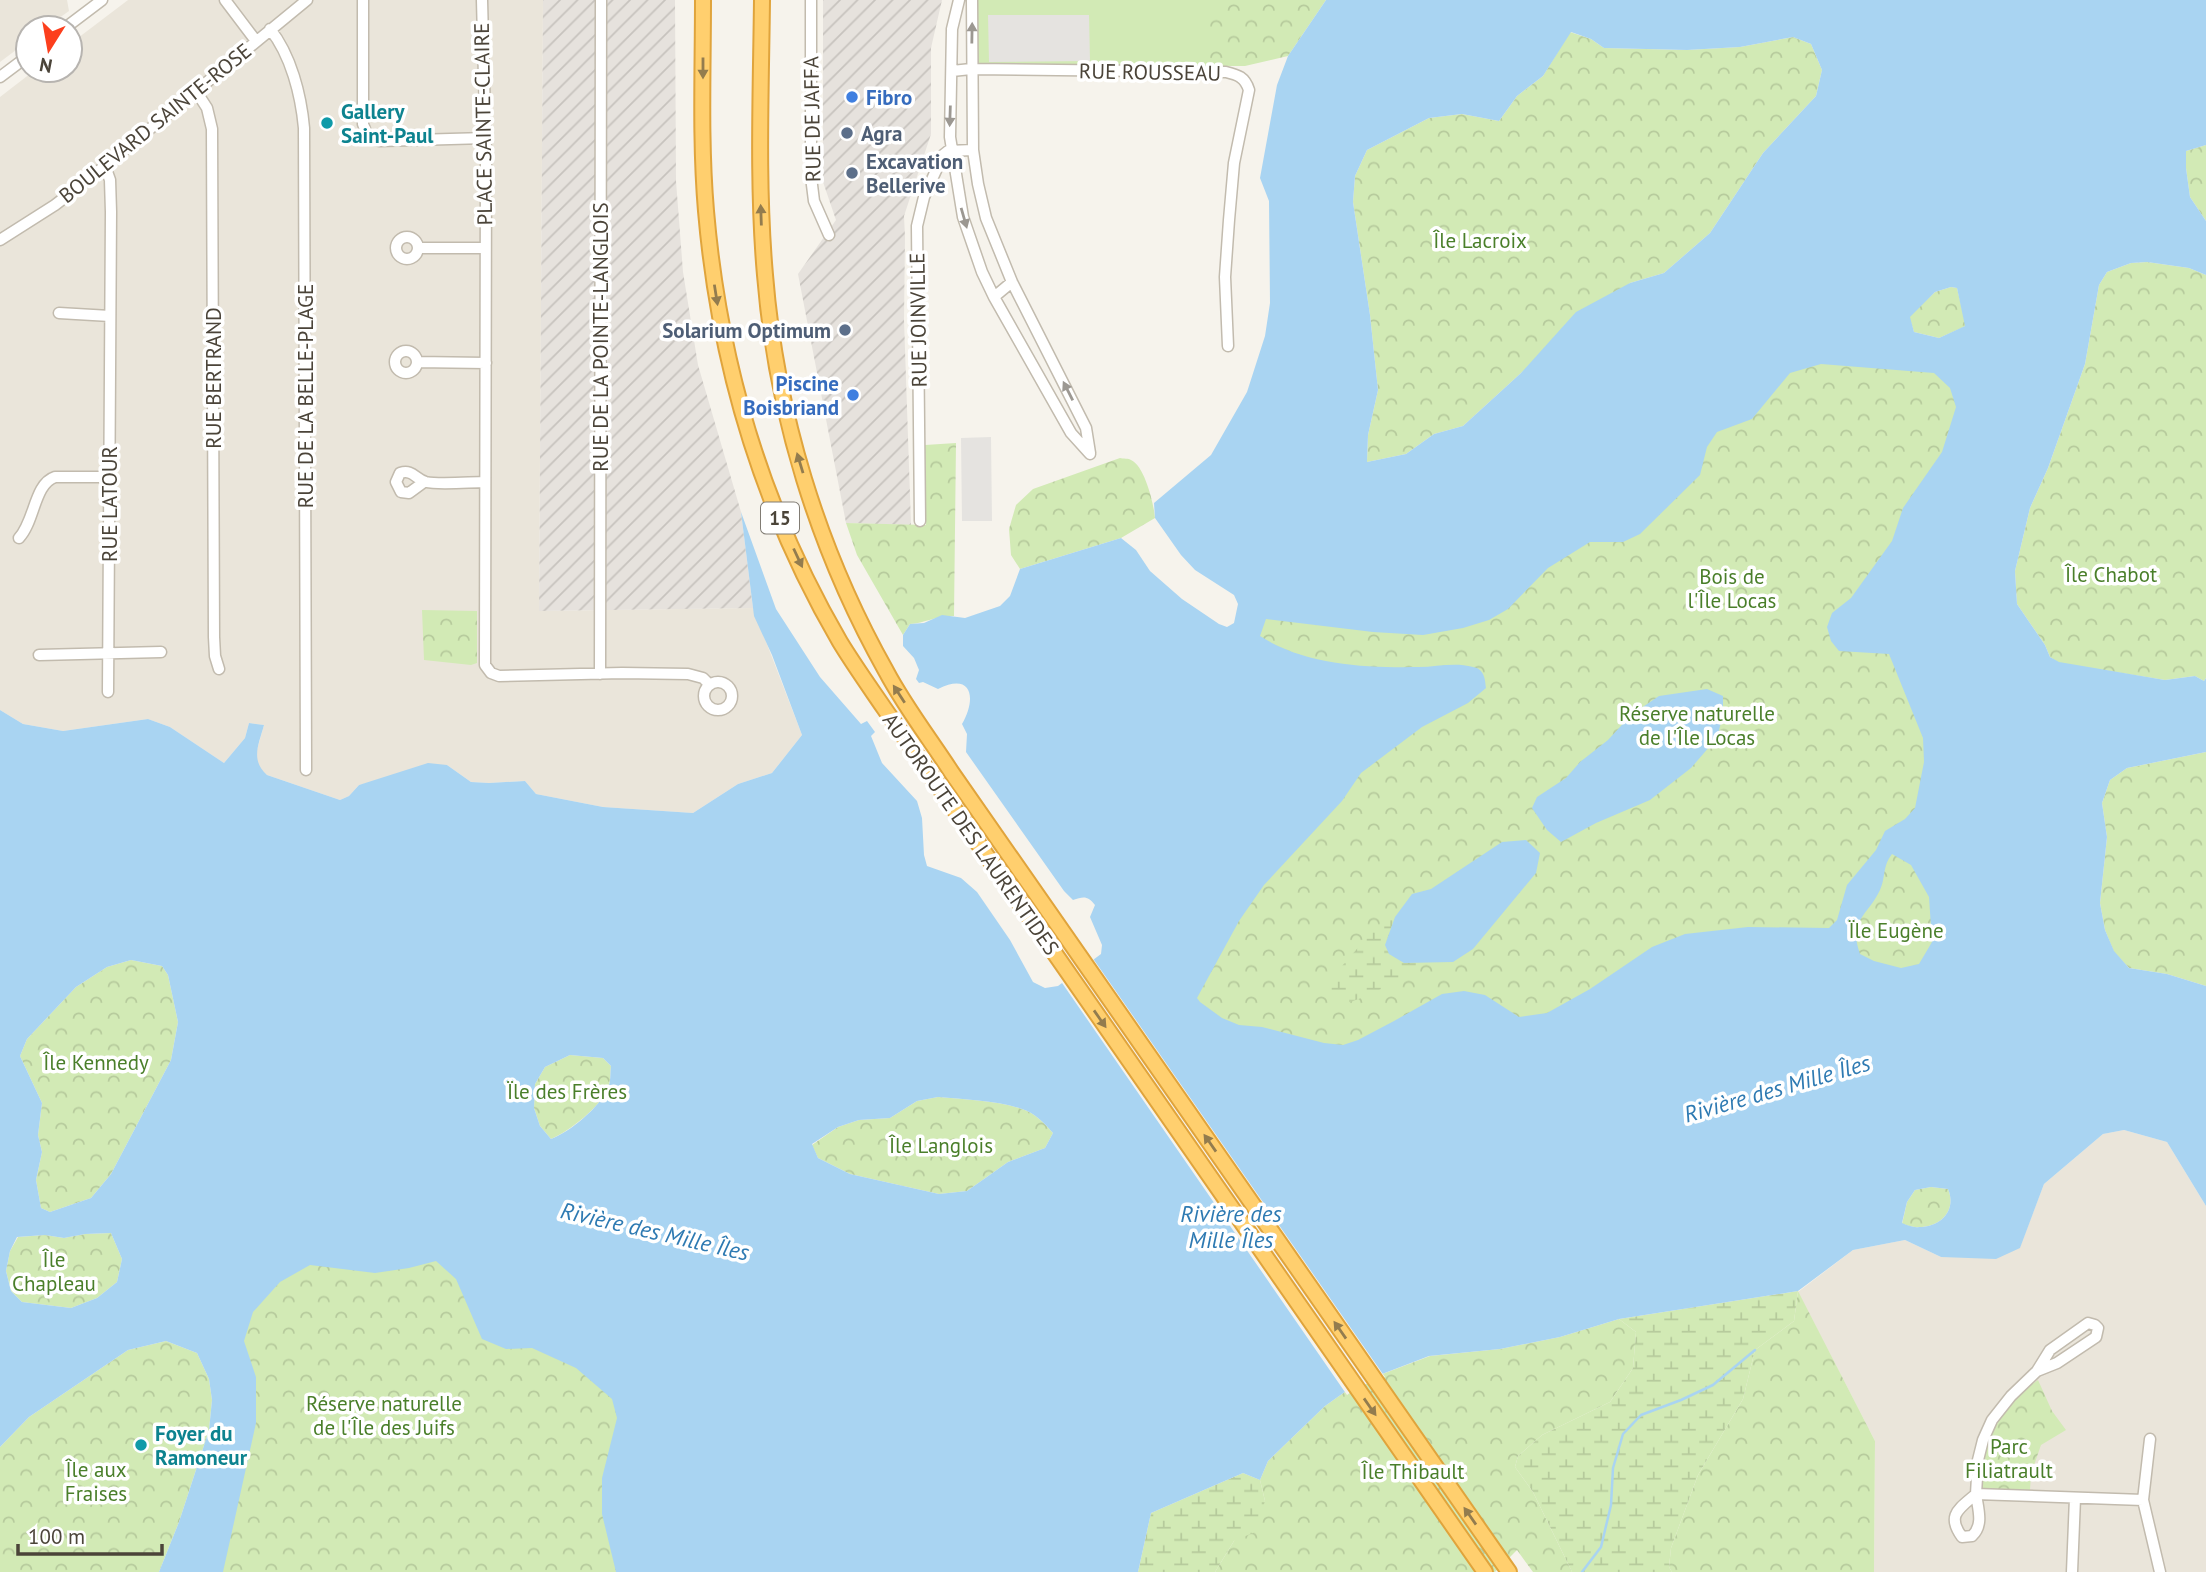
<svg xmlns="http://www.w3.org/2000/svg" width="2206" height="1572" font-family="'PT Sans',sans-serif">
	<defs>
		<pattern id="industrial-furrows" width="10" height="10" patternUnits="userSpaceOnUse" patternTransform="scale(1.75)"><rect width="10" height="10" fill="#e6e2dd"/><path d="M-1 1l2-2M0 10L10 0M9 11l2-2" fill="none" stroke="#c7c3be"/></pattern>
		<pattern id="forest-crowns" width="20" height="18" patternUnits="userSpaceOnUse" patternTransform="scale(1.75)"><rect width="20" height="18" fill="#d2eab5"/><path d="M2 6a3 3 0 1 1 6 0M12 15a3 3 0 1 1 6 0" fill="none" stroke="#b6ca9c"/></pattern>
		<pattern id="wetland-marsh" width="20" height="14" patternUnits="userSpaceOnUse" patternTransform="scale(1.75)"><rect width="20" height="14" fill="#d2eab5"/><path d="M1 5h8M5 5V1M11 12h8M15 12V8" fill="none" stroke="#b6ca9c"/></pattern>
	</defs>
	<rect width="100%" height="100%" fill="#f6f3ec"/>
	<path fill="#eae5da" d="M0,0H67L69,11L45,28H28V41L0,62Z
		M128,0H543L539,611L753,608L802,735L772,773L738,784L693,813L603,807L536,794L525,781L489,783L471,782L447,765L359,785L349,796L340,800L267,775L259,769L255,757L264,725L249,723L245,738L224,763L170,727L148,719L63,731L23,724L0,710V97L35,70H70V44Z
		M2124,1130L2167,1142L2206,1206V1572H1874L1875,1441L1798,1292L1853,1250L1905,1240L1941,1257L2020,1247L2044,1184L2103,1134Z"/>
	<path fill="url(#industrial-furrows)" d="M543,0H675L676,181L683,272L698,365L741,512L753,608L539,611Z
		M823,0H942L931,48V134L904,216L905,237L904,320L911,525L846,523L798,274L836,220L823,182Z"/>
	<path fill="#d2eab5" d="M975,0H1208V66H976Z"/>
	<path fill="url(#forest-crowns)" d="M1208,0H1326L1288,56L1245,66H1208Z
		M1570,32L1591,39L1604,48L1687,50L1740,47L1793,37L1811,44L1822,70L1816,96L1763,153L1710,233L1664,273L1630,283L1521,373L1463,426L1434,434L1406,454L1367,462L1368,435L1378,390L1370,315L1353,202L1355,176L1367,150L1429,118L1462,114L1499,121L1517,96L1543,76Z
		M2206,145V221L2190,197L2186,168V151Z
		M2147,262L2189,268L2206,275V678L2204,681L2195,676L2165,680L2059,663L2050,657L2045,645L2017,604L2015,571L2030,508L2048,468L2085,364L2099,285L2107,272L2131,263Z
		M1951,287L1957,288L1966,326L1939,338L1914,332L1909,316L1935,292Z
		M1790,329L1965,351L1963,898L1923,991L1375,1083L1138,991L1230,651L1261,582Z
		M956,443L954,616C938,615 925,623 910,624L903,635L857,555L846,523L926,525L925,445Z
		M1120,458C1123,459 1129,458 1131,460C1145,466 1154,505 1155,518L1121,538L1020,569L1011,555L1009,529L1016,505L1033,489Z
		M422,610L477,611V663L471,665L424,660Z
		M2206,752V986L2167,974L2129,968L2114,952L2105,930L2100,903L2107,837L2102,803L2110,780L2127,768Z
		M131,960L162,966L168,975L178,1022L171,1060L111,1174L91,1198L50,1212L41,1208L36,1180L42,1152L38,1135L42,1103L20,1056L27,1039L76,987L107,967Z
		M570,1055L603,1058L611,1066C610,1073 611,1081 608,1088C600,1107 570,1131 551,1139L540,1126L534,1108L535,1084L545,1067Z
		M938,1097C963,1099 999,1101 1022,1109C1035,1113 1044,1123 1053,1133L1045,1148L1008,1162L967,1191L939,1194L850,1174L818,1158L812,1145L838,1127L859,1120L890,1118L917,1101Z
		M1931,1187L1948,1189C1957,1210 1941,1227 1919,1227C1914,1228 1907,1225 1902,1224L1907,1202L1915,1190Z
		M111,1233L122,1259L117,1282L97,1298L71,1308L22,1302L11,1291L6,1271L10,1251L18,1237L45,1235L64,1238L85,1234Z
		M458,1241L631,1371L641,1572H176L202,1517L220,1338L300,1242Z
		M1798,1291L1875,1441L1874,1572H1672L1669,1567L1671,1548L1698,1475L1743,1399L1755,1350L1794,1321Z
		M1619,1319L1636,1332L1633,1368L1610,1402L1542,1435L1518,1456L1515,1467L1533,1492L1572,1572H1533L1517,1550L1495,1572H1215L1234,1541L1265,1501L1260,1480L1268,1461L1325,1406L1356,1384L1430,1356L1500,1349L1560,1337Z
		M166,1341L197,1353L209,1379L212,1400L209,1430L179,1522L159,1572H0V1447L29,1417L128,1350Z
		M2038,1380L2052,1411L2066,1430L2041,1445L2031,1474L2030,1490L1977,1492L1982,1451L2011,1399Z"/>
	<path fill="url(#wetland-marsh)" d="M1395,917L1385,945L1404,963H1427C1399,979 1372,997 1340,1005L1331,996L1329,985L1342,966L1376,927Z
		M1798,1291L1794,1321L1755,1350L1743,1399L1698,1475L1671,1548L1669,1567L1672,1572H1572L1533,1492L1515,1467L1518,1456L1542,1435L1610,1402L1633,1368L1636,1332L1619,1319Z
		M1243,1473L1260,1480L1265,1501L1255,1532L1234,1541L1215,1572H1138L1151,1513Z"/>
	<path fill="#e5e3e0" d="M988,15H1089L1090,61L989,62Z
		M991,437L992,521H962L961,438Z"/>
	<path fill="#a9d4f2" fill-rule="evenodd" d="M1326,0H2206V145L2186,151V168L2190,197L2206,221V275L2189,268L2147,262L2131,263L2107,272L2099,285L2085,364L2048,468L2030,508L2015,571L2017,604L2045,645L2050,657L2059,662L2165,680L2195,676L2204,681L2206,678V752L2127,768L2110,780L2102,803L2107,837L2100,903L2105,930L2114,951L2129,968L2167,974L2206,986V1206L2167,1142L2124,1130L2103,1134L2044,1184L2020,1248L1996,1259L1941,1257L1905,1240L1853,1250L1798,1291L1619,1319L1560,1337L1500,1349L1429,1356L1356,1384L1325,1406L1268,1461L1260,1480L1243,1473L1151,1513L1138,1572H616L602,1514V1478L617,1418L612,1399L576,1368L532,1348L506,1349L482,1339L456,1279L436,1261L409,1268L375,1273L310,1265L280,1282L253,1312L244,1341L256,1377V1423L223,1572H159L179,1522L209,1430L212,1400L209,1379L197,1353L166,1341L128,1350L29,1417L0,1447V710L23,724L63,731L148,719L170,727L224,763L245,738L249,723L264,725C259,744 250,760 267,775L340,800L349,796L359,785L428,763L447,765L471,782L489,783L525,781L536,794L603,807L693,813L738,784L772,773L802,735L772,655L754,616L741,512L776,609L820,677L861,724L867,721L875,732L871,736L882,763L917,801L922,818L924,855L927,866L961,878L977,892L1010,940L1033,982L1045,988L1058,986L1101,954L1102,945L1090,917L1095,905C1088,896 1084,896 1073,900L1064,891L966,752L967,734L962,724C977,698 972,672 938,689L923,682L919,683L916,679L919,670L914,658L903,646V635L910,624L924,623L942,615L965,618L1000,606L1010,596L1020,569L1121,538L1136,550L1150,571L1182,599L1219,624L1227,627L1234,623L1238,604L1234,595L1195,570L1181,555L1155,518L1154,503L1211,455L1247,392L1265,336L1270,303L1269,201L1260,178L1277,85L1288,56ZM1571,32L1591,39L1604,48L1687,50L1740,47L1793,37L1811,44L1822,70L1816,96L1763,153L1710,233L1664,273L1630,283L1576,312L1521,373L1463,426L1434,434L1406,454L1367,462L1368,435L1378,390L1370,315L1353,202L1355,176L1367,150L1429,118L1462,114L1499,121L1517,96L1543,76ZM1951,287L1957,288L1965,326L1939,338L1914,332L1910,317L1935,292ZM1821,364L1934,373L1950,388L1956,407L1942,452L1903,508L1892,541L1851,598L1832,613L1827,627L1831,641L1839,651L1889,654L1923,738L1924,762L1915,808L1905,819L1885,831L1876,850L1847,885L1837,920L1829,928L1748,927L1685,934L1652,947L1590,989L1547,1013L1519,1017L1485,995L1464,991L1442,994L1394,1021L1358,1040L1343,1045L1324,1043L1262,1027L1239,1025L1222,1018L1200,1002L1197,998L1239,921L1264,885L1342,801L1361,773L1422,727L1468,703L1486,688C1485,678 1484,669 1473,667C1454,662 1437,667 1419,667C1366,668 1305,665 1260,636L1266,619L1373,632L1423,635L1463,628L1489,620L1508,609L1548,568L1590,542H1623L1640,534L1700,475L1707,447L1717,432L1752,419L1790,373ZM1892,854L1911,865L1929,897L1932,942L1919,964L1901,968L1874,961L1860,954C1848,920 1867,917 1880,890C1886,877 1882,867 1892,854ZM131,960L162,966L168,975L178,1022L171,1060L111,1174L91,1198L50,1212L41,1208L36,1180L42,1152L38,1135L42,1103L20,1056L27,1039L76,987L107,967ZM570,1055L603,1058L611,1066C610,1073 611,1082 608,1088C600,1107 570,1132 551,1139L540,1126L534,1108L535,1084L545,1067ZM938,1097C963,1099 999,1101 1022,1109C1035,1113 1044,1123 1053,1133L1045,1148L1008,1162L967,1191L939,1194L850,1174L818,1158L812,1144L838,1127L859,1120L890,1118L917,1101ZM1931,1187L1948,1189C1957,1210 1941,1227 1919,1227C1914,1228 1907,1225 1902,1223L1907,1202L1915,1190ZM111,1233L122,1259L117,1282L97,1298L71,1308L22,1302L11,1291L6,1271L10,1251L17,1237L45,1235L64,1238L85,1234Z
		M1707,689L1723,696V714L1717,738L1691,768L1650,800L1596,823L1561,842L1547,830L1532,808L1537,797L1566,778L1580,762L1608,740L1631,715L1659,696Z
		M1526,840L1540,853L1536,873L1473,949L1453,962L1404,963L1389,954L1385,945L1395,917L1412,894L1431,889L1502,842Z"/>
	<path fill="#f6f3ec" d="M1092,957L1385,1377L1358,1387L1347,1395L1060,980Z"/>
	<g fill="none" stroke-linecap="round" stroke-linejoin="round">
		<path stroke="#a9d4f2" stroke-width="2.5" d="M1582,1572L1601,1547L1611,1505L1613,1468L1623,1434L1641,1415L1681,1400L1713,1385L1755,1350"/>
		<defs>
			<path id="minor" d="M225,0L256,41
				M363,0V124L368,137L379,141L486,138
				M482,0L486,155L485,665L491,673L499,676L622,673L688,674L703,678L710,685
				M811,0V177L814,201L829,235
				M959,0L952,29L950,137L963,217L982,272L994,297L1071,433L1090,454
				M972,0L973,150L978,184L986,218L1012,282L1086,428L1090,453
				M65,28L102,0
				M270,29C291,55 301,95 304,128L306,770
				M952,71L971,69L1226,72C1238,75 1245,77 1249,90L1234,163L1229,220L1225,277L1228,346
				M0,77L28,56
				M196,91L207,108L212,129L214,637L215,656L219,669
				M105,166L110,180L111,212L108,692
				M396 248a11 11 0 1 1 22 0a11 11 0 1 1-22 0Z
				M0,240L55,205L90,178L307,0
				M418,248H485
				M994,297L1012,282
				M59,313L110,316
				M395 362a11 11 0 1 1 22 0a11 11 0 1 1-22 0Z
				M417,362L486,363
				M424,482L409,493L401,492L396,482L400,473C413,469 415,479 426,482C439,485 471,482 485,482
				M920,521L917,226L924,197L943,155L948,151L973,150
				M19,538C35,521 34,484 55,477H108
				M39,655L161,652
				M600,674L601,0
				M704 696a14 14 0 1 1 28 0a14 14 0 1 1-28 0Z
				M2037,1371L2057,1363L2096,1337L2098,1328L2095,1325L2088,1323L2050,1350L2037,1371L2011,1396L1992,1420L1983,1440L1978,1460L1976,1494L2143,1500
				M2150,1439L2143,1500L2160,1572
				M1976,1494C1978,1509 1984,1525 1972,1536L1962,1537C1946,1515 1959,1509 1976,1494Z
				M2072,1572L2075,1498"/>
			<path id="highway" d="M703,0C703,70 700,141 706,211C719,363 763,510 840,642C854,665 869,686 884,708L1485,1572
				M762,0C761,91 757,184 765,275C776,413 818,550 886,671C905,707 930,739 952,773L1509,1572"/>
		</defs>
		<use href="#minor" stroke="#c2bbae" stroke-width="13"/>
		<use href="#highway" stroke="#e0a43c" stroke-width="18"/>
		<use href="#minor" stroke="#fff" stroke-width="10"/>
		<use href="#highway" stroke="#ffcf6e" stroke-width="14"/>
	</g>
	<defs><path id="oneway-solid" d="M-6-.8H1V-3.2L6.5 0L1 3.2V.8H-6Z" transform="scale(1.75)"/></defs>
	<g fill="#9c9892">
		<use href="#oneway-solid" transform="translate(972 33) rotate(-89)"/>
		<use href="#oneway-solid" transform="translate(950 116) rotate(92)"/>
		<use href="#oneway-solid" transform="translate(964 218) rotate(74)"/>
		<use href="#oneway-solid" transform="translate(1068 391) rotate(-117)"/>
	</g>
	<g fill="#937c4e">
		<use href="#oneway-solid" transform="translate(703 68) rotate(90)"/>
		<use href="#oneway-solid" transform="translate(761 215) rotate(-92)"/>
		<use href="#oneway-solid" transform="translate(716 295) rotate(81)"/>
		<use href="#oneway-solid" transform="translate(800 463) rotate(-107)"/>
		<use href="#oneway-solid" transform="translate(798 558) rotate(65)"/>
		<use href="#oneway-solid" transform="translate(899 694) rotate(-123)"/>
		<use href="#oneway-solid" transform="translate(1100 1019) rotate(55)"/>
		<use href="#oneway-solid" transform="translate(1210 1143) rotate(-125)"/>
		<use href="#oneway-solid" transform="translate(1340 1330) rotate(-125)"/>
		<use href="#oneway-solid" transform="translate(1370 1407) rotate(55)"/>
		<use href="#oneway-solid" transform="translate(1470 1516) rotate(-125)"/>
	</g>
	<g fill="#3f7fe0" stroke="#fff" stroke-width="2.5">
		<circle cx="852" cy="97" r="7"/>
		<circle cx="853" cy="395" r="7"/>
	</g>
	<g fill="#0f9aa8" stroke="#fff" stroke-width="2.5">
		<circle cx="327" cy="123" r="7"/>
		<circle cx="141" cy="1445" r="7"/>
	</g>
	<g fill="#5c6f8a" stroke="#fff" stroke-width="2.5">
		<circle cx="847" cy="133" r="7"/>
		<circle cx="852" cy="173" r="7"/>
		<circle cx="845" cy="330" r="7"/>
	</g>
	<g text-anchor="middle" dominant-baseline="central" stroke-width="7" stroke-linejoin="round" paint-order="stroke">
		<rect fill="#fff" stroke="#817c74" stroke-width="2" x="761" y="502.5" width="38" height="31" rx="5"/>
		<g font-size="19" font-weight="bold" fill="#4b4439">
			<text x="780" y="518">15</text>
		</g>
		<g font-size="21" fill="#4b4439" stroke="#fff">
			<text transform="translate(1150 72) rotate(1)">RUE ROUSSEAU</text>
			<text transform="translate(812 119) rotate(-91)">RUE DE JAFFA</text>
			<text transform="translate(155 123) rotate(-39)">BOULEVARD SAINTE-ROSE</text>
			<text transform="translate(483 124) rotate(-91)">PLACE SAINTE-CLAIRE</text>
			<text transform="translate(918 320) rotate(-91)">RUE JOINVILLE</text>
			<text transform="translate(600 337) rotate(-90)">RUE DE LA POINTE-LANGLOIS</text>
			<text transform="translate(213 378) rotate(-90)">RUE BERTRAND</text>
			<text transform="translate(305 396) rotate(-90)">RUE DE LA BELLE-PLAGE</text>
			<text transform="translate(109 504) rotate(-90)">RUE LATOUR</text>
			<text transform="translate(971 834) rotate(55)">AUTOROUTE DES LAURENTIDES</text>
		</g>
		<g font-size="21" font-weight="bold" fill="#366cbe" stroke="#fff" text-anchor="start">
			<text x="866" y="97">Fibro</text>
			<text x="839" y="383" text-anchor="end">Piscine<tspan x="839" dy="24">Boisbriand</tspan></text>
		</g>
		<g font-size="21" font-weight="bold" fill="#0d838f" stroke="#fff" text-anchor="start">
			<text x="341" y="111">Gallery<tspan x="341" dy="24">Saint-Paul</tspan></text>
			<text x="155" y="1433">Foyer du<tspan x="155" dy="24">Ramoneur</tspan></text>
		</g>
		<g font-size="21" font-weight="bold" fill="#4e5e75" stroke="#fff" text-anchor="start">
			<text x="861" y="133">Agra</text>
			<text x="866" y="161">Excavation<tspan x="866" dy="24">Bellerive</tspan></text>
			<text x="831" y="330" text-anchor="end">Solarium Optimum</text>
		</g>
		<g font-size="21" fill="#4a7f2a" stroke="#fff">
			<text x="1480" y="240">Île Lacroix</text>
			<text x="2111" y="574">Île Chabot</text>
			<text x="1732" y="576">Bois de<tspan x="1732" dy="24">l'Île Locas</tspan></text>
			<text x="1697" y="713">Réserve naturelle<tspan x="1697" dy="24">de l'Île Locas</tspan></text>
			<text x="1896" y="930">Ïle Eugène</text>
			<text x="96" y="1062">Île Kennedy</text>
			<text x="567" y="1091">Ïle des Frères</text>
			<text x="941" y="1145">Île Langlois</text>
			<text x="54" y="1259">Île<tspan x="54" dy="24">Chapleau</tspan></text>
			<text x="384" y="1403">Réserve naturelle<tspan x="384" dy="24">de l'Île des Juifs</tspan></text>
			<text x="2009" y="1446">Parc<tspan x="2009" dy="24">Filiatrault</tspan></text>
			<text x="96" y="1469">Île aux<tspan x="96" dy="24">Fraises</tspan></text>
			<text x="1413" y="1471">Île Thibault</text>
		</g>
		<g font-size="23" font-style="italic" fill="#2e7ab2" stroke="#fff">
			<text transform="translate(1777 1088) rotate(-16)">Rivière des Mille Îles</text>
			<text x="1231" y="1213">Rivière des<tspan x="1231" dy="26">Mille Îles</tspan></text>
			<text transform="translate(655 1231) rotate(13)">Rivière des Mille Îles</text>
		</g>
	</g>
	<g transform="translate(49 49) rotate(191)"><circle r="33" fill="#ffffff" stroke="#b7b4b0" stroke-width="2"/>
	<path d="M0-5L12 26L0 18L-12 26Z" fill="#fc3f1d"/>
	<text y="-10" font-size="19" font-weight="bold" text-anchor="middle" fill="#4b4439">N</text>
	</g>
	<path d="M18 1544v10h144v-10" fill="none" stroke="#4b4439" stroke-width="3.5"/>
	<text x="28" y="1544" font-size="21" fill="#4b4439" stroke="#ffffff" stroke-width="5" paint-order="stroke">100 m</text>
</svg>
